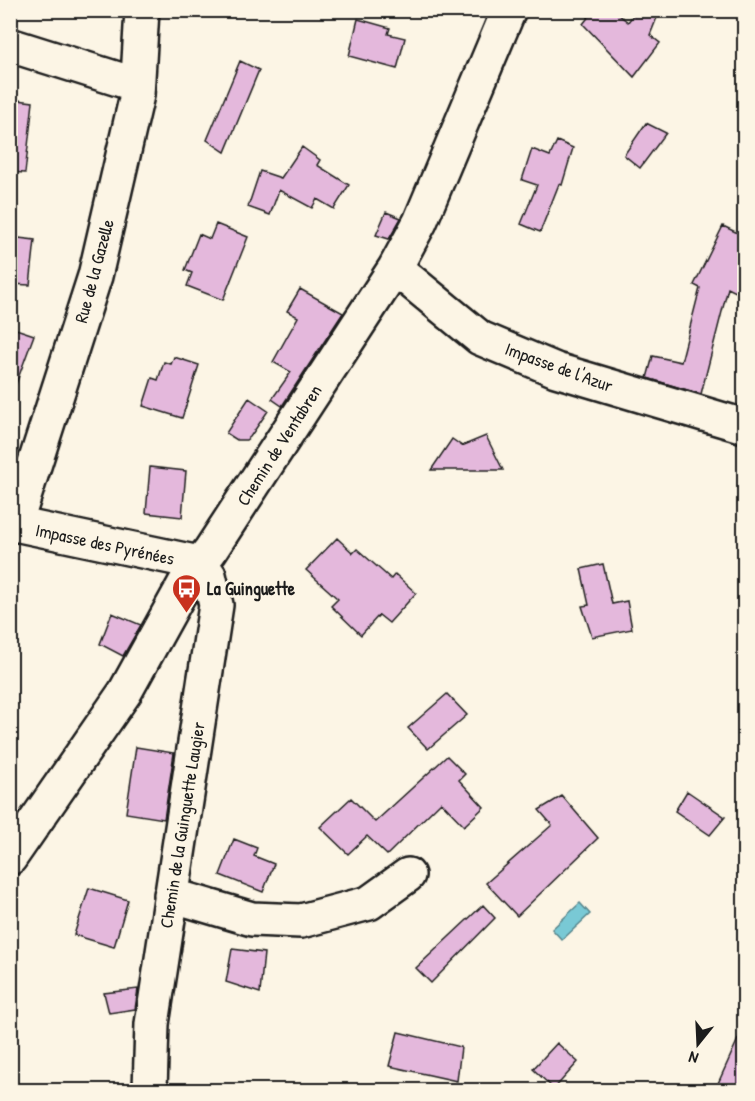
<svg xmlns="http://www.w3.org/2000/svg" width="755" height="1101" font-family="'Patrick Hand',sans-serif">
	<rect width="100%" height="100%" fill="#fcf5e5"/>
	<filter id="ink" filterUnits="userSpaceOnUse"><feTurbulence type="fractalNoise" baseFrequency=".0167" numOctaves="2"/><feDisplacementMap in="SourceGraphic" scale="12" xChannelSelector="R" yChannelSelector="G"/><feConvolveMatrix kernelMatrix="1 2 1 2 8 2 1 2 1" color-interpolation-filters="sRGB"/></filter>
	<g filter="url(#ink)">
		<path fill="#79c9d5" stroke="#54848b" stroke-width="1.5" d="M580,903L590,914L562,940L552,929Z"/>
		<path fill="#e4b8dc" stroke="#1c1c1c" stroke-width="1.5" d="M594,10H613L628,22L637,10H660L650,35L660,43L634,77L583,24Z
			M358,19L390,28L388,34L405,38L397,69L349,56Z
			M240,61L259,70L225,152L207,140Z
			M10,99L33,102L25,173L10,172Z
			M646,123L666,133L640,168L624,155Z
			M557,141L573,148L562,185L559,184L540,232L521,224L537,185L522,180L532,149L550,156Z
			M302,147L320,160L317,165L349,185L334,209L317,199L312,208L279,190L270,215L248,207L260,171L281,178Z
			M386,212L401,218L389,239L376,235Z
			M216,224L248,237L223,300L187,286L192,273L185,270L199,234L210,239Z
			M723,226L744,236V296L728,288L701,394L647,378L653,356L681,362L700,288L694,285Z
			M10,237L35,240L30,285L10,284Z
			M300,289L343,313L282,406L272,399L291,372L273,362L298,317L287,311Z
			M10,327L34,335L13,392L10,391Z
			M174,357L199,365L182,418L143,406L152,378L158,380L164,362L171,364Z
			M249,398L268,411L250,437L246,440H237L226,433Z
			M486,436L503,470H431L452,439L462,446Z
			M150,467L186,471L182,517L146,513Z
			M337,538L353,553L357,549L391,579L395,574L416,593L389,623L379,615L361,635L331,606L338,599L306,570Z
			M603,564L612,604L627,601L632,629L592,637L582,606L589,605L581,569Z
			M112,613L141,625L123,656L100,644Z
			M447,694L467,715L428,749L408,728Z
			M136,747L174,753L164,819L126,813Z
			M447,756L465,774L459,780L484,807L464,826L441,802L387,855L367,836L348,854L320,827L351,798L375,822Z
			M687,791L725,817L710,835L675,811Z
			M562,796L598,838L517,916L486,883L552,825L539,810Z
			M234,839L257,848L254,856L274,864L263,892L220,875Z
			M89,888L128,900L114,947L74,935Z
			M483,905L495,918L431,983L416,968Z
			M232,949L264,953L260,993L226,982Z
			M138,989L135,1009L109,1013L104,993Z
			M744,1026V1090H715Z
			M398,1032L461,1047L457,1081L389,1066Z
			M557,1043L578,1062L554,1089L533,1069Z"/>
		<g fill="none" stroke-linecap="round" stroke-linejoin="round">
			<defs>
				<path id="minor" d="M10,45L137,85
					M395,268L480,338L556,370L744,426
					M10,523L199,563
					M15,525L95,276L137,95L142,10
					M10,858L125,692L188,578L210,551L395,268L420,222L509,10
					M171,895L252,919L301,921L369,903L408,875
					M150,1090L152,1024L216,605L209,575L199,563"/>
			</defs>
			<use href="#minor" stroke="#1c1c1c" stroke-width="38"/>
			<use href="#minor" stroke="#fcf5e5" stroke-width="33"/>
		</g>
	</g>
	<defs>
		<symbol id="bus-pin" viewBox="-11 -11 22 30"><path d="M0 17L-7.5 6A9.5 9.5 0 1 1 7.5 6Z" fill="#c8321e" stroke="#fcf5e5"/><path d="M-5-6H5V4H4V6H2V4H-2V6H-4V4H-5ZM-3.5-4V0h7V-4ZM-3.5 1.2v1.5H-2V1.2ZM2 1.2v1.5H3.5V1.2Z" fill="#fff"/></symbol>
	</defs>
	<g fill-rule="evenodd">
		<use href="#bus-pin" x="170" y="572" width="33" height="45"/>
	</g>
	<g text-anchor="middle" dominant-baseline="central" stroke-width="5" stroke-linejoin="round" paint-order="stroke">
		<g font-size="18" fill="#1c1c1c" stroke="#fcf5e5">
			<text transform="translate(94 271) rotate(-75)">Rue de la Gazelle</text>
			<text transform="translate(559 367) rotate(20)">Impasse de l'Azur</text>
			<text transform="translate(279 445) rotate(-57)">Chemin de Ventabren</text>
			<text transform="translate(105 544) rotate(12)">Impasse des Pyrénées</text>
			<text transform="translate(182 825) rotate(-81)">Chemin de la Guinguette Laugier</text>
		</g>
		<g font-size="18" font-weight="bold" fill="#1c1c1c" stroke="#fcf5e5" text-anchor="start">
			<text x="207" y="588">La Guinguette</text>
		</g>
	</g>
	<rect width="755" height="1101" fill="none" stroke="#fcf5e5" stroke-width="36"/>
	<rect x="18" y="18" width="719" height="1065" fill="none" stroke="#1c1c1c" stroke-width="2" filter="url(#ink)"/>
	<g transform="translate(698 1044) rotate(198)" stroke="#fcf5e5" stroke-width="4.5" paint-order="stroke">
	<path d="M0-4.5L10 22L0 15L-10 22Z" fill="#1c1c1c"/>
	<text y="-9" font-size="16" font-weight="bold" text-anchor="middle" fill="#1c1c1c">N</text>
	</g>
</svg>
